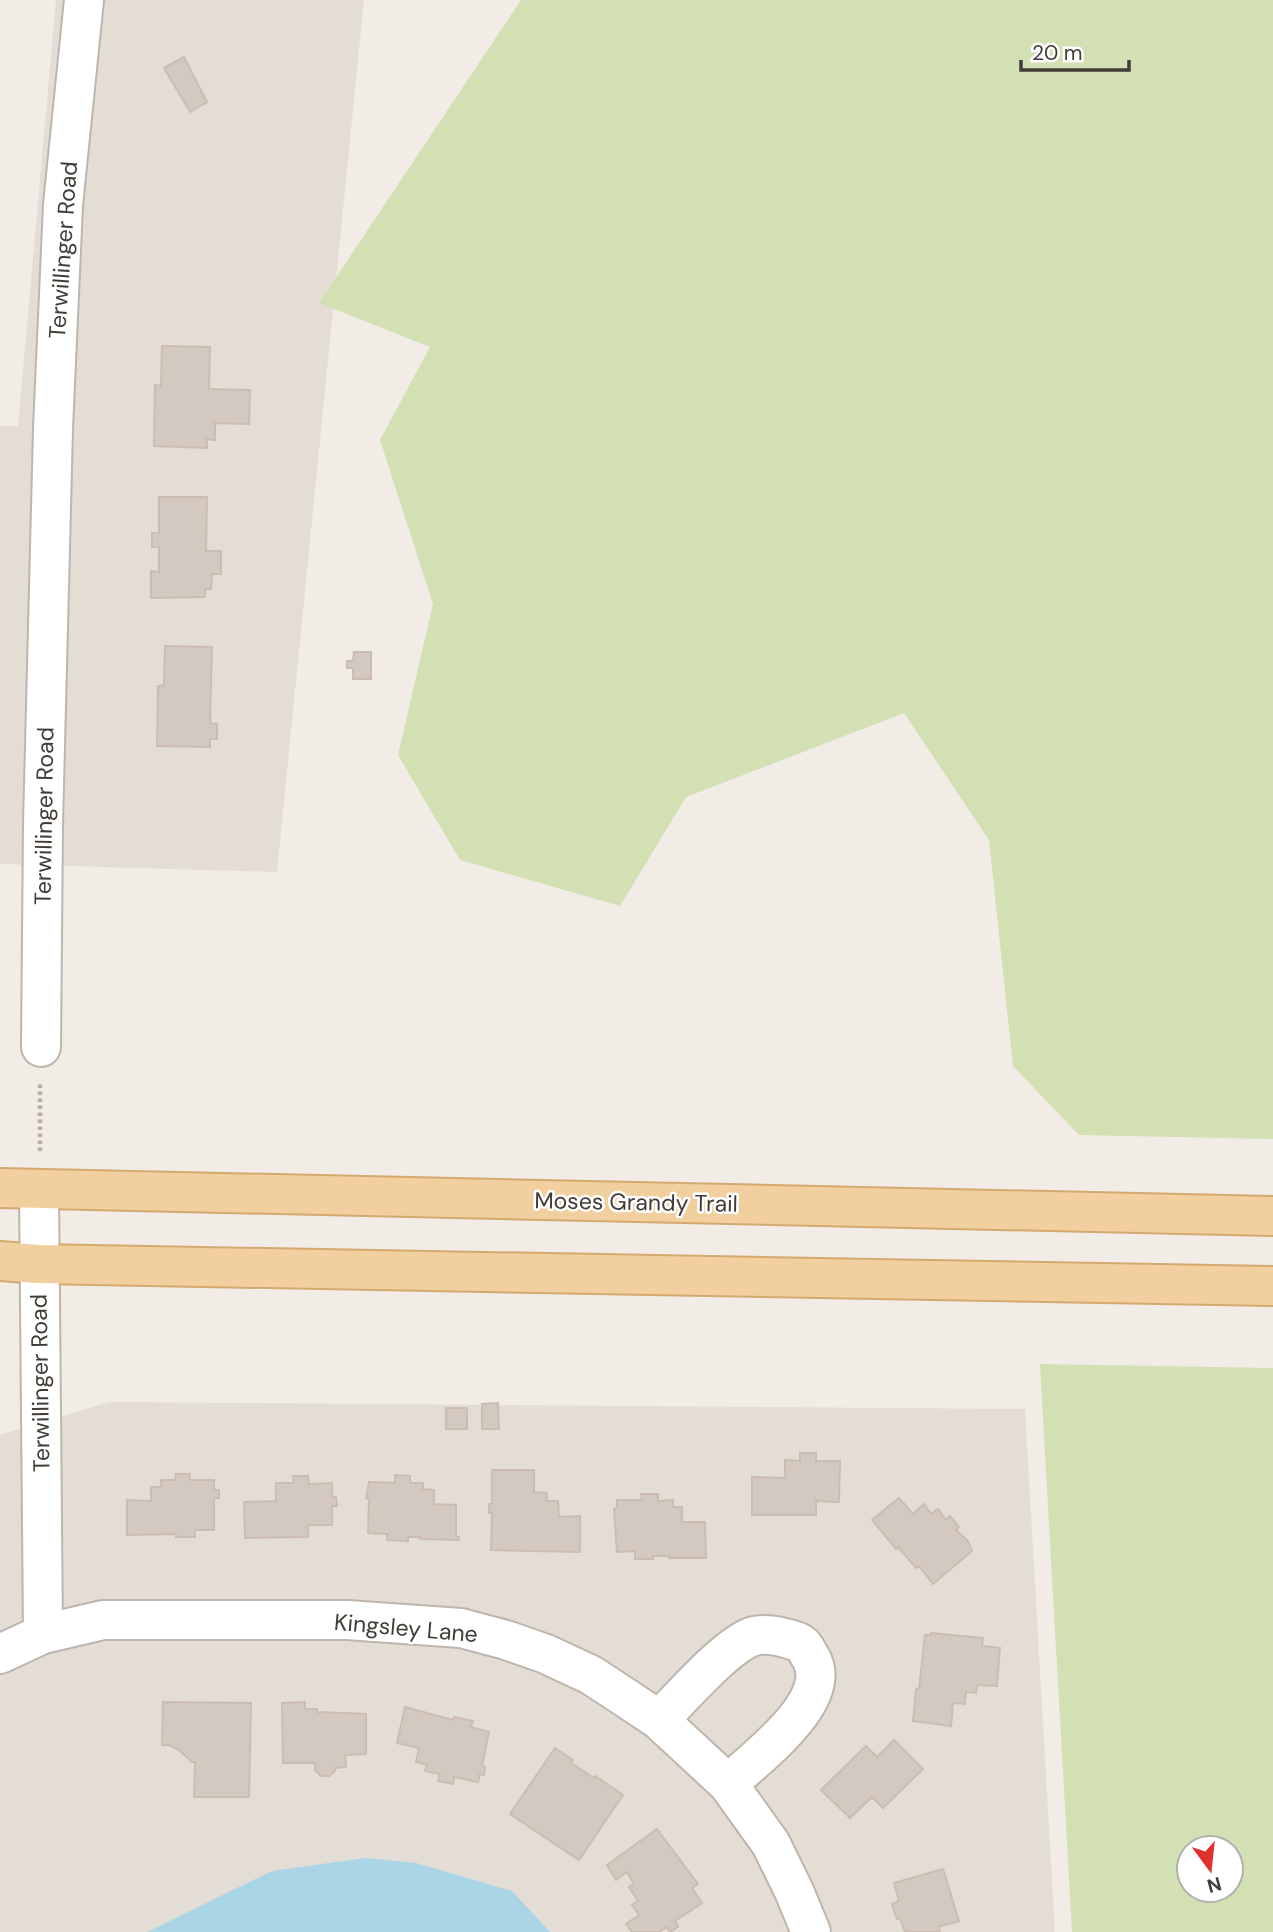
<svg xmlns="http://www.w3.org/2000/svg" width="1273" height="1932" font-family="'DM Sans',sans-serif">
	<rect width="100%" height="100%" fill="#f1ece6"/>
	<path fill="#e4ddd5" d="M56,0H364L277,872L0,864V426H18Z
		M109,1402L1025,1409L1055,1932H0V1435Z"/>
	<path fill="#d2e0b3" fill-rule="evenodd" d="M521,0H1273V1139L1079,1135L1013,1066L989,840L904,713L686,797L620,906L460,860L398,755L433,604L380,440L430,347L319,303Z
		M1040,1364L1273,1368V1932H1072ZM1231,1848V1890H1189V1848Z"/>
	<path fill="#a9d5e7" d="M365,1858L416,1863L512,1891L550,1932H147L272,1871Z"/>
	<path fill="#d4c9c0" stroke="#cbbdb1" stroke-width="2" d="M184,57L207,102L190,112L164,68Z
		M162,346L210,347L209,389L250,390L249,424L215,423V440L207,439V448L154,446L155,385L161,386Z
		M159,497H207L206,551H221V574H212L211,589H205V597L151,598V571L159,572V547H152V533H159Z
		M165,646L212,647L210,723L217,724V739H210V747L157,746L158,686L164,685Z
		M354,652H371V679H353V668H347V661H353Z
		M498,1403L499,1429H482V1404Z
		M446,1408H467V1429H446Z
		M800,1453H816V1461H840L839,1502L816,1501V1515H752V1477L785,1478V1460L800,1461Z
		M492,1470H534V1492L547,1493V1501H558L559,1517L580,1516V1552L491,1550L492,1513H489V1504H492Z
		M176,1474H190V1480H214V1490H219V1498H214V1530H195V1537H176V1534L127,1535V1500L151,1501V1487H161V1480H175Z
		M395,1475L410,1476V1483H423V1489L434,1490V1504L456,1505V1537H459V1540L420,1539L421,1537H408V1541L387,1540V1534L368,1533L369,1499L366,1498L369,1482L395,1483Z
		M293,1476H308L309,1484L332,1483V1497H336L337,1506H332V1525H308V1537L245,1538L244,1502L276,1501V1483H294Z
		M641,1494H658V1501L673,1500V1507H682V1522H705L706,1558H669V1556H653V1559H635V1551L617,1552L614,1509L617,1508V1500H642Z
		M899,1498L913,1514L924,1504L931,1514L938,1509L946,1520L950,1516L959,1527L956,1530L968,1541L972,1551L933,1584L919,1566L916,1568L898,1547L896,1549L872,1520Z
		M931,1633L983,1638L982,1646L1000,1648L997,1686L977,1685L976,1693L966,1692L965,1704L953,1703L951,1726L913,1721L916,1689H919L925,1635H931Z
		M163,1702L251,1703L249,1797H194L195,1762H192L179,1750L169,1745H162Z
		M305,1702V1709H317V1712L366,1714V1754L345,1755L346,1767L335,1768V1771L329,1776H321L315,1770V1763H283L282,1703Z
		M405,1707L453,1720L454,1717L473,1721L471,1727L489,1732L482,1766L485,1767L484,1775L480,1774L478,1782L454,1777L453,1784L438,1781L440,1774L425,1771L427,1765L416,1762L419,1748L397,1743Z
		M894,1740L923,1769L883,1808L872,1797L850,1818L821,1790L866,1746L877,1757Z
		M555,1748L573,1760L571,1763L594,1778L595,1776L623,1795L579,1860L510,1814Z
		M657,1829L698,1884L692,1888L702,1903L675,1921L678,1927L670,1932L667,1927L659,1932H632L626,1924L639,1915L632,1905L638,1901L629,1887L634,1884L627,1872L616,1880L607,1865Z
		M943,1869L959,1921L938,1927L940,1932H905L900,1918L897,1919L892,1904L899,1901L894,1883Z"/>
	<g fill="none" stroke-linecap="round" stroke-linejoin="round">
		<defs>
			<path id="street" d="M41,1047L43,825L53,429L63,205L84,0
				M39,1190L43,1634
				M0,1654L43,1634L103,1620H347L461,1628L506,1640L546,1654L591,1675L626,1698L659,1720L728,1784L771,1844L794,1891L811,1932
				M659,1720C681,1698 724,1648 751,1637C765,1632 784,1637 798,1642C805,1645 807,1652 811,1658C835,1701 755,1758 728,1784"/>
			<path id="primary" d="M0,1188L1273,1216
				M0,1261L38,1264L1273,1286"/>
		</defs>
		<use href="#street" stroke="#beb5ad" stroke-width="42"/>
		<use href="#primary" stroke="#d4a970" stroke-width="42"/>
		<path stroke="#bbac9d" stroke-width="4.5" stroke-dasharray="3.5 3.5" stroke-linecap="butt" d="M40,1151V1083"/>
		<use href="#street" stroke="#fff" stroke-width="38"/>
		<use href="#primary" stroke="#f2cf9e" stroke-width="38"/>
	</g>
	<g text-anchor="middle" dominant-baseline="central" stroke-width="5" stroke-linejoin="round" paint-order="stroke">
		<g font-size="23" fill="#423c36" stroke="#fff">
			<text transform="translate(63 250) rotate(-86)">Terwillinger Road</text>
			<text transform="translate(44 816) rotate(-89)">Terwillinger Road</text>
			<text transform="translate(636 1202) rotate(1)">Moses Grandy Trail</text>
			<text transform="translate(40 1383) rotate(-91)">Terwillinger Road</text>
			<text transform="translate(406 1628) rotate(5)">Kingsley Lane</text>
		</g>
	</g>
	<g transform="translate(1210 1869) rotate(165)"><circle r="33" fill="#ffffff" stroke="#b3b1af" stroke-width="2"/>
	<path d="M0-5L12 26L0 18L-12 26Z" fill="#df322e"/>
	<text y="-10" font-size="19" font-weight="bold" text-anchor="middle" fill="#423c36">N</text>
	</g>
	<path d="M1021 60v10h108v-10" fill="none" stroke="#423c36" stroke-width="3.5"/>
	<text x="1032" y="60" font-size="21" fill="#423c36" stroke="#ffffff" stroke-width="5" paint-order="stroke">20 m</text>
</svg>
